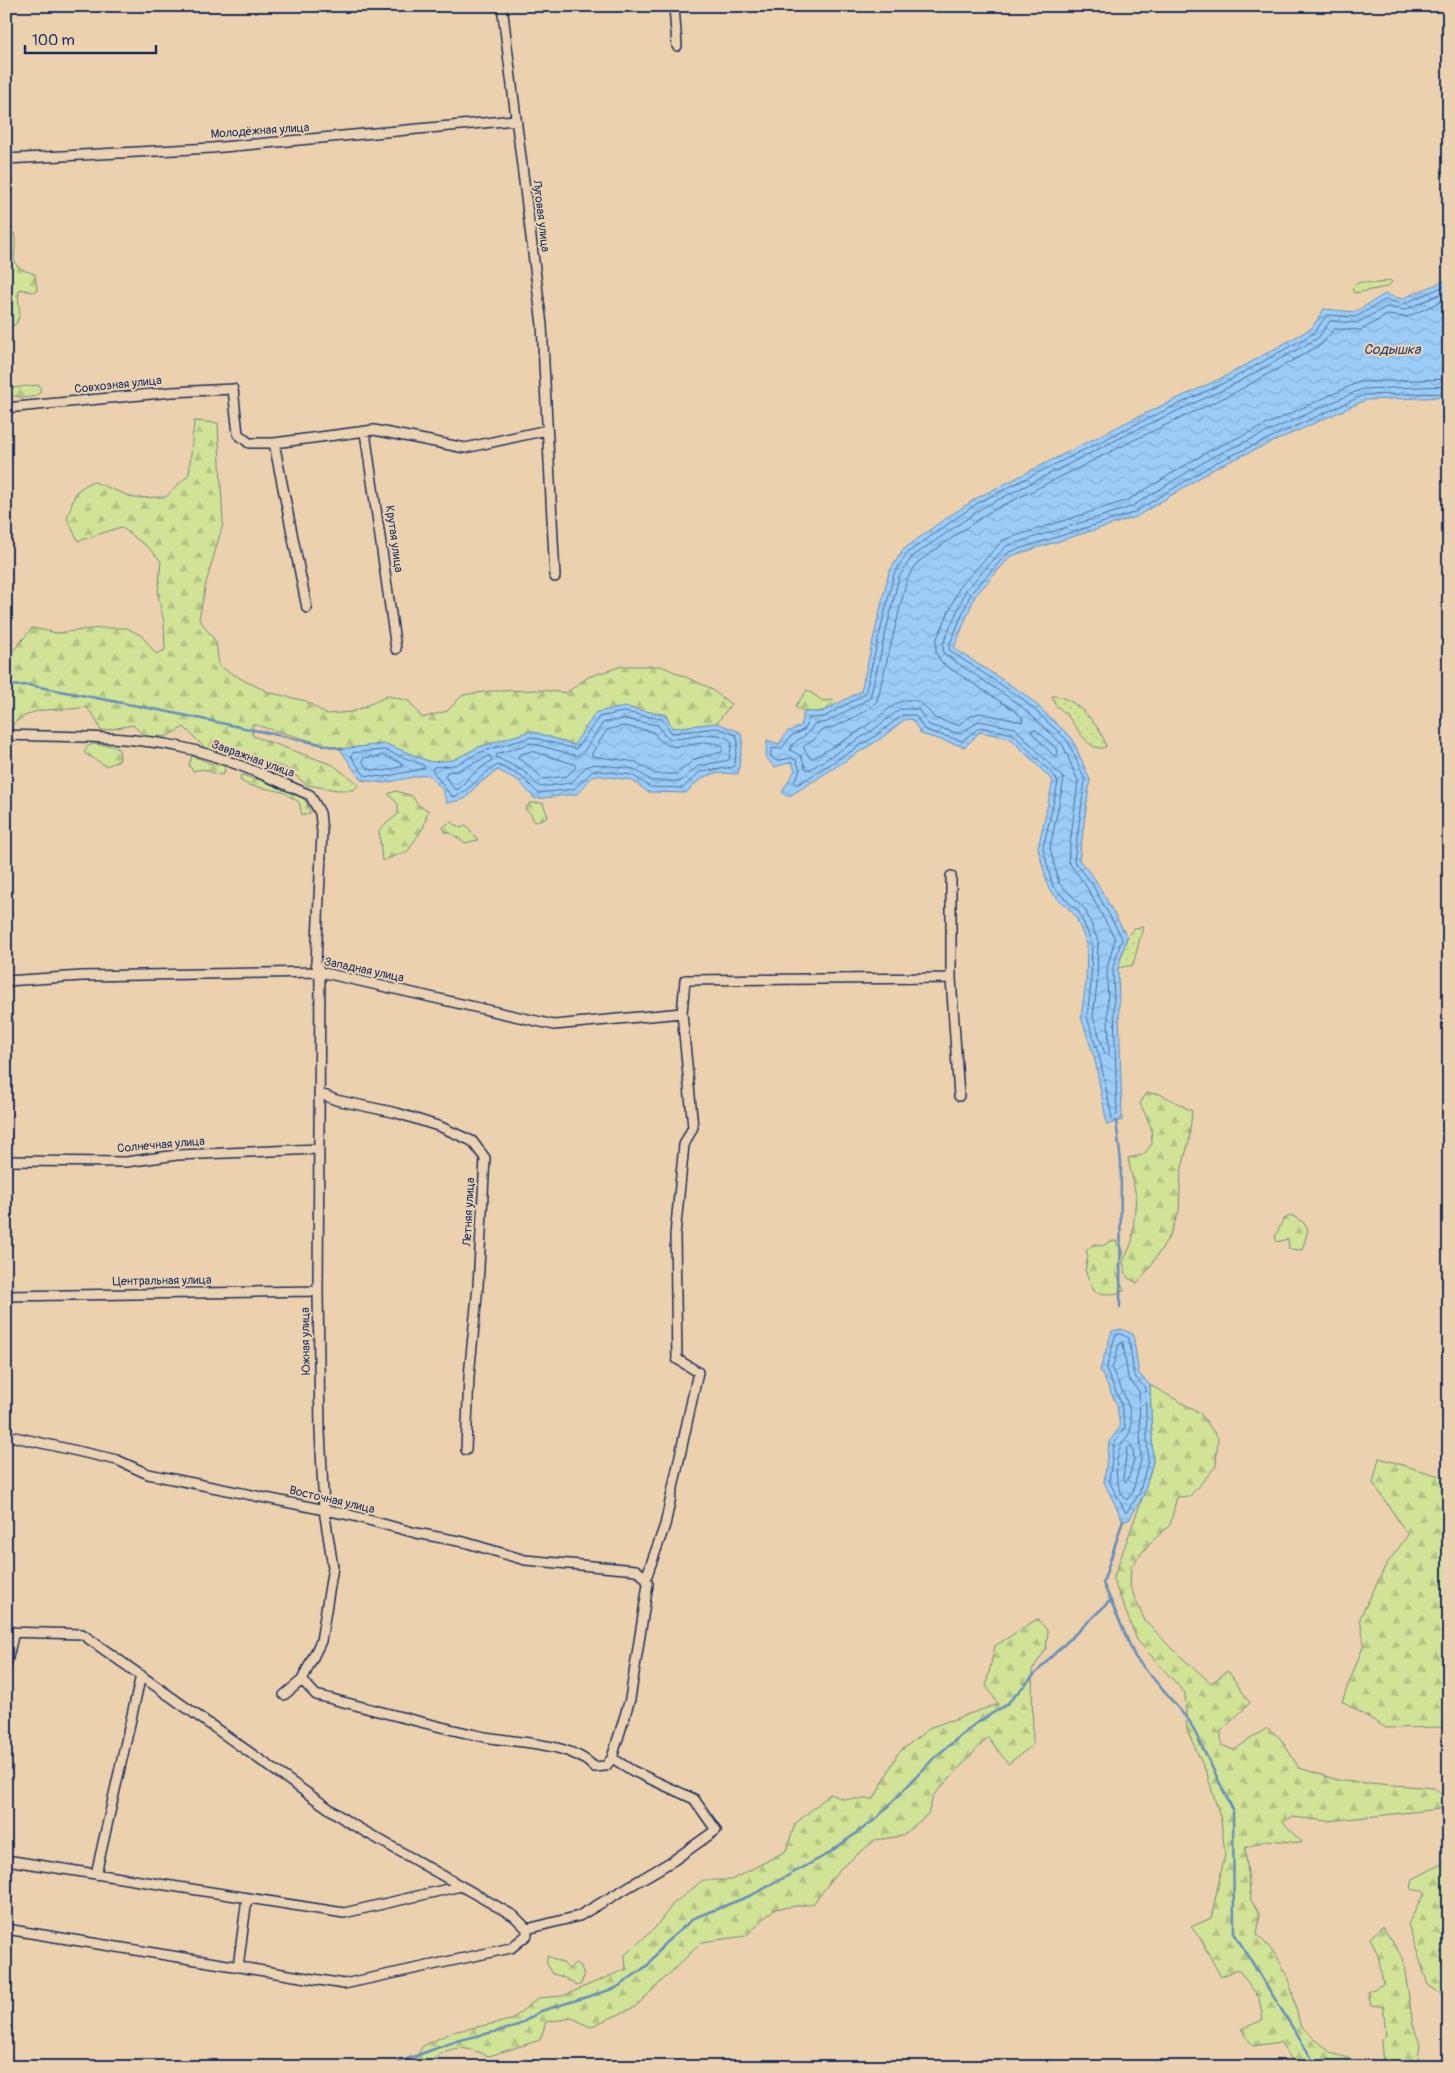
<svg xmlns="http://www.w3.org/2000/svg" width="1455" height="2073" font-family="Pangolin,sans-serif">
	<defs>
		<pattern id="grass-dots" width="8" height="8" patternUnits="userSpaceOnUse" patternTransform="scale(1.25)"><rect width="8" height="8" fill="#d1e397"/><path d="M2 2h.1M6 6h.1" fill="none" stroke="#b3c385" stroke-width="1.8" stroke-linecap="round"/></pattern>
		<pattern id="forest-firs" width="22" height="20" patternUnits="userSpaceOnUse" patternTransform="scale(1.25)"><rect width="22" height="20" fill="#d1e397"/><path d="M5 1l3.5 6h-7zM16 11l3.5 6h-7z" fill="#b3c385"/></pattern>
		<pattern id="water-waves" width="16" height="10" patternUnits="userSpaceOnUse" patternTransform="scale(1.25)"><rect width="16" height="10" fill="#9bcdf8"/><path d="M0 5q4-4 8 0t8 0" fill="none" stroke="#85b0d7"/></pattern>
	</defs>
	<rect width="100%" height="100%" fill="#ecd1af"/>
	<filter id="ink" filterUnits="userSpaceOnUse"><feTurbulence type="fractalNoise" baseFrequency=".02" numOctaves="2"/><feDisplacementMap in="SourceGraphic" scale="10" xChannelSelector="R" yChannelSelector="G"/><feConvolveMatrix kernelMatrix="1 2 1 2 8 2 1 2 1" color-interpolation-filters="sRGB"/></filter>
	<g filter="url(#ink)">
		<path fill="url(#grass-dots)" stroke="#76897a" d="M1052,696C1074,695 1103,728 1106,747C1084,755 1075,715 1056,706Z
			M1143,927L1133,965L1118,968L1127,937L1134,928Z"/>
		<path fill="url(#forest-firs)" stroke="#76897a" d="M9,232L14,233C19,257 3,265 35,274L37,291L32,292L20,289C15,303 24,310 16,324L12,326C4,316 5,306 11,295C2,279 4,250 9,232Z
			M1390,280L1392,282L1387,287L1354,293L1352,288C1360,278 1367,284 1377,283C1381,283 1386,281 1390,280Z
			M39,385L41,392C31,400 18,399 7,392L11,388Z
			M194,421L218,423L223,524L206,583L199,619L216,642L219,666L245,681L271,693L306,701L326,714L352,712L388,696L409,701L422,718L447,711L463,695L491,691L542,690L566,693L588,677L622,666H661L708,687L731,704L717,723L672,728L666,715L625,707L574,745L531,731L479,747L453,760L431,762L386,744L340,749L252,724L253,736L333,765L359,785L353,790H337L307,785L286,768L256,759L237,760L208,751L184,727L167,736L145,737L133,725L101,731L95,717L86,707C56,713 37,702 11,726L6,724V647L13,651L32,628L57,633L100,628H127L142,636L156,654L165,650L164,623L158,595L161,561L149,548L121,527L78,541L67,518L76,492L92,481L134,498L166,497L189,474Z
			M807,690L823,701L834,700L838,704C823,712 811,716 795,707Z
			M93,744L108,745L119,749L120,760L106,766L84,753L88,746Z
			M192,756C207,760 208,766 224,765L225,773L220,775L203,769L193,771L189,765Z
			M241,775C263,781 307,786 310,813L302,815L299,802L283,792L248,785L240,780Z
			M396,791L412,796L418,805L428,810L424,826L408,851L382,861L379,830L398,814V804L388,794Z
			M530,803H543L548,817L534,822L531,814L525,809Z
			M450,822L461,828L466,825L478,840L465,843L451,833L445,832L443,827Z
			M1147,1093L1160,1094L1192,1111L1189,1141L1181,1171L1179,1211L1170,1235L1148,1270L1137,1283L1127,1277L1123,1262L1132,1242L1136,1196L1128,1158L1143,1155L1152,1144L1151,1127L1140,1103Z
			M1291,1215L1304,1223L1308,1230L1302,1250L1289,1249L1288,1239L1277,1242L1275,1237L1283,1220Z
			M1111,1241H1116L1123,1252L1116,1271L1124,1291C1115,1295 1103,1295 1094,1291L1085,1270L1088,1256L1086,1251L1094,1244L1102,1246Z
			M1150,1385L1200,1413L1218,1438L1216,1466L1190,1496L1177,1497L1170,1525L1149,1544L1131,1566L1130,1587L1144,1619L1172,1649L1211,1683L1228,1671L1250,1703L1221,1731V1745L1234,1750L1267,1728L1280,1738L1299,1768L1341,1781L1434,1788L1443,1796L1449,1793V1808L1328,1821L1292,1817L1283,1822L1302,1843L1268,1840L1245,1848L1251,1900L1260,1915L1257,1934L1277,1956L1289,1979L1300,2025L1331,2053L1368,2064L1370,2067H1297L1280,2042L1253,2046L1241,2029L1263,2020L1259,1998L1238,1969L1221,1977L1200,1938L1191,1927L1211,1918L1225,1854L1221,1820L1207,1774L1187,1730L1185,1693L1137,1640L1113,1579L1143,1496L1153,1462Z
			M1379,1458L1449,1479V1727L1386,1728L1342,1701L1364,1644L1360,1618L1386,1565L1408,1535L1373,1483Z
			M1037,1619L1048,1631L1046,1649L1032,1670L1033,1745L1008,1764L988,1737L933,1796L928,1814L902,1836L875,1840L840,1869L813,1904L774,1909L746,1936L702,1942L635,2007L590,2027L572,2018L546,2022L540,2040L489,2056C474,2050 458,2044 443,2053C428,2061 430,2067 411,2067L423,2046L452,2032L511,2020L538,1998L563,1996L626,1969L625,1955L655,1928L672,1905L703,1880H731L786,1851L795,1824L830,1794L843,1799H874L898,1753L931,1727L998,1704L986,1685L995,1646Z
			M1449,1860V1999L1428,1985L1408,1924L1425,1892L1411,1889L1413,1879Z
			M1382,1926L1403,1958L1413,2025L1420,2044L1417,2067H1383L1381,2040L1386,2035L1383,2006L1371,2005L1368,1992L1383,1984L1378,1955L1370,1938Z
			M547,1956L563,1963L569,1969L575,1963L581,1966L584,1976L581,1984L577,1986L563,1977L553,1974L547,1964Z"/>
		<path fill="url(#water-waves)" stroke="#688eba" d="M1449,279V397L1366,400L1217,467L1136,517L1011,556L975,596L954,648L1027,696L1072,738L1090,780L1079,860L1095,879L1127,937L1118,968L1122,1120L1107,1125L1095,1060L1081,1017L1086,983L1087,944L1075,915L1049,890L1038,848L1053,781L1010,738L980,732L965,747L921,734L912,719L904,720L880,739L788,797L782,792L795,770L792,762L774,767L766,757L767,740L779,744L787,732L801,726L804,712H822L861,691L889,572L903,550L939,523L977,498L1129,421L1226,376L1312,328L1324,309L1355,312L1385,294L1401,299Z
			M625,707L666,715L672,728L717,723L740,732L743,740L738,774C711,772 705,773 686,793L648,792L631,780L594,775L577,794L535,799L519,781L498,770L476,786L465,799L447,803L442,789L428,774L384,783L361,780L340,749L386,744L431,762L453,760L479,747L531,731L574,745L596,712Z
			M1121,1329L1133,1334L1139,1374L1150,1385L1153,1462L1143,1496L1129,1520L1123,1521L1104,1482L1109,1442L1120,1427L1117,1405L1100,1370L1112,1331Z"/>
		<g fill="none" stroke-linecap="round" stroke-linejoin="round">
			<path stroke="#4e6e9c" stroke-width="1" d="M1449,284L1403,304L1385,300L1356,317L1327,315L1314,333L1228,381L1132,426L979,502L907,553L894,574L865,694L824,717L809,718L804,730L791,736L782,748L771,749V756L776,761L791,758L796,760L800,770L794,782L797,785L877,735L902,715H915L925,730L962,741L980,727L1013,734L1056,778L1058,783L1043,848L1053,887L1079,912L1092,943L1091,983L1087,1017L1100,1059L1112,1118L1117,1115L1113,968L1122,938L1091,882L1074,861L1085,780L1068,741L1024,700L950,651L949,646L971,593L1009,552L1133,513L1215,463L1364,395L1449,393
				M1449,290L1405,310L1386,307L1357,323L1330,321L1318,338L1231,386L1134,431L982,508L912,557L899,577L870,698L827,722L814,724C807,740 794,737 790,750L801,756L806,769L809,770L873,730L900,709H918L929,725L960,734L979,721L1015,728L1064,779L1050,848L1059,883L1085,909L1098,941L1097,984L1093,1016L1105,1054L1109,1055L1107,968L1115,939L1086,886L1068,861L1078,781L1063,745L1020,705L944,654L943,644L966,590L1006,546L1131,507L1212,457L1362,389L1449,386
				M1449,298L1407,317L1387,315L1361,330L1334,329L1322,344L1234,393L1138,438L986,514L918,562L907,579L877,701C868,712 833,729 820,731L814,740L804,746V749L810,758H813C832,747 852,737 869,724C894,706 911,683 934,718L958,725L971,716L980,713L1022,722L1023,718L1015,711L942,663L936,653V641L960,586L1003,540L1128,500L1209,451L1359,382L1449,379
				M624,712L662,719L672,733L717,728L736,735L738,741L734,767L700,772L683,788L650,787L632,775L594,770L574,789L538,793L522,777L498,765C480,773 470,793 452,797L432,770L434,767L455,765L481,752L531,737L576,749L599,717Z
				M624,719L658,725L664,735L670,739C688,740 718,727 732,742L729,760L698,766L681,781H652L634,769L594,764L586,767L571,783L540,787L525,772L496,757L497,754L531,743L577,756L584,751L603,723Z
				M624,726L653,732C674,763 697,733 723,746L722,752L695,759L677,774H655L636,762L592,756V753L607,730Z
				M1032,730H1036L1056,748L1057,756H1054L1032,733Z
				M385,750L423,765L425,768L384,777L364,775L351,756L353,753Z
				M532,751L574,764L576,767L567,776L543,779L531,767L517,758L519,755Z
				M384,756L402,763L403,766L384,771L368,769L362,761L364,758Z
				M490,756L492,760L469,777L459,789H454L445,776L447,772L457,771Z
				M1121,1334L1129,1338L1134,1375L1145,1388L1148,1461L1139,1494L1126,1513L1109,1481L1114,1444L1125,1427L1121,1403L1106,1370L1115,1336Z
				M1123,1343L1128,1378L1139,1391L1141,1460L1133,1491L1127,1500C1114,1489 1114,1460 1121,1445C1124,1439 1130,1435 1131,1428C1133,1407 1120,1388 1112,1369L1119,1345Z
				M1131,1446L1133,1448L1134,1460L1128,1480L1126,1482L1123,1478L1127,1449Z"/>
			<path stroke="#688eba" stroke-width="2.5" d="M6,686L29,685L164,711L343,749
				M1116,1121L1121,1162L1120,1307
				M1123,1520L1103,1583L1135,1657L1190,1722L1233,1810L1234,1933L1317,2067
				M393,2067L402,2061L456,2041L515,2027L541,2011L616,1988L648,1965L664,1944L694,1918L752,1895L826,1855L876,1819L935,1757L975,1724L1006,1705L1050,1658L1111,1600"/>
			<defs>
				<path id="minor" d="M502,6L542,325L555,577
					M674,6L677,46
					M6,159L212,148L515,120
					M6,408L172,392L233,389L238,434L249,443H274L374,430L465,448L547,430
					M365,432L396,649
					M274,443L307,608
					M6,735C65,737 124,735 181,747C225,757 268,777 310,795L320,813L322,832L316,963L320,972L318,1291L320,1431L324,1510L333,1567L321,1641L302,1680L284,1695
					M951,978V876
					M6,981L82,976L320,972L554,1025L682,1013
					M319,1093L336,1100L397,1113L441,1127L472,1141L485,1158L478,1286L469,1376L466,1450
					M6,1161L126,1162L177,1155L318,1149
					M6,1296L318,1291
					M6,1435L117,1460L148,1474L350,1515L416,1533L464,1542L525,1560L636,1570L646,1578L648,1584L630,1699L612,1758L606,1766L594,1767C570,1742 517,1743 485,1737C428,1725 372,1709 316,1695L302,1680
					M646,1578L665,1525L698,1372L677,1359L675,1235L684,1145L693,1127L682,1013L685,980L951,978L959,1096
					M6,1632L82,1634L348,1822L514,1916L527,1929V1935L511,1948L344,1984L6,1929
					M6,1666L14,1632
					M6,1860L344,1913L461,1886
					M96,1874L141,1675
					M527,1929L579,1916L674,1860L716,1830L694,1799L633,1771L612,1758
					M238,1967L247,1898"/>
			</defs>
			<use href="#minor" stroke="#1b2f5e" stroke-width="12"/>
			<use href="#minor" stroke="#ead2b2" stroke-width="9"/>
		</g>
	</g>
	<g text-anchor="middle" dominant-baseline="central" stroke-width="4" stroke-linejoin="round" paint-order="stroke">
		<g font-size="12" fill="#1b2f5e" stroke="#ead2b2">
			<text transform="translate(260 131) rotate(-4)">Молодёжная улица</text>
			<text transform="translate(541 216) rotate(83)">Луговая улица</text>
			<text transform="translate(118 385) rotate(-6)">Совхозная улица</text>
			<text transform="translate(394 539) rotate(82)">Крутая улица</text>
			<text transform="translate(253 759) rotate(20)">Завражная улица</text>
			<text transform="translate(364 970) rotate(12)">Западная улица</text>
			<text transform="translate(161 1145) rotate(-5)">Солнечная улица</text>
			<text transform="translate(469 1212) rotate(-87)">Летняя улица</text>
			<text transform="translate(162 1281) rotate(-1)">Центральная улица</text>
			<text transform="translate(306 1341) rotate(-91)">Южная улица</text>
			<text transform="translate(332 1500) rotate(13)">Восточная улица</text>
		</g>
		<g font-size="14" font-style="italic" fill="#283f6d" stroke="#ead2b2">
			<text x="1392" y="349">Содышка</text>
		</g>
	</g>
	<rect width="1455" height="2073" fill="none" stroke="#ead2b2" stroke-width="25"/>
	<rect x="12" y="12" width="1430" height="2048" fill="none" stroke="#1b2f5e" stroke-width="2" filter="url(#ink)"/>
	<path d="M25 45v8h131v-8" fill="none" stroke="#1b2f5e" stroke-width="2.5"/>
	<text x="32" y="45" font-size="15" fill="#1b2f5e" stroke="#ead2b2" stroke-width="4" paint-order="stroke">100 m</text>
</svg>
